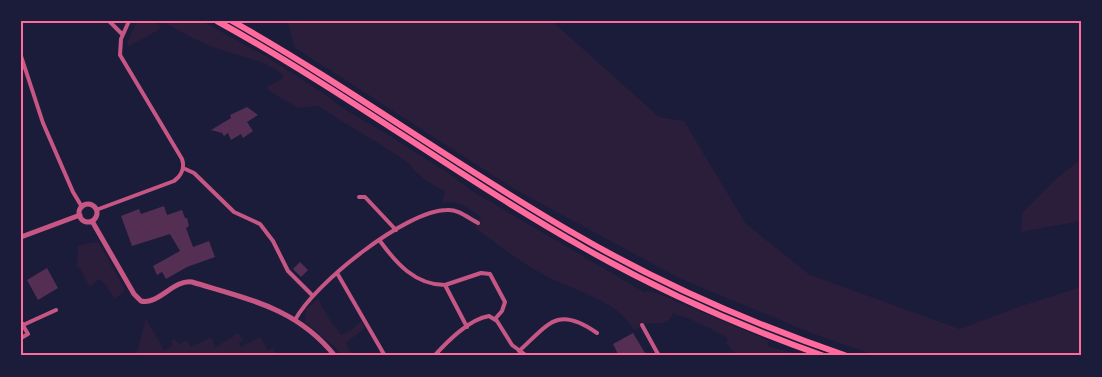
<svg xmlns="http://www.w3.org/2000/svg" width="1102" height="377" font-family="Karla,sans-serif">
	<rect width="100%" height="100%" fill="#1b1b3a"/>
	<path fill="#2a1e3b" d="M137,21H154L159,25L160,28L157,31L129,46L127,43Z
		M162,21H202L267,57L323,93L344,109L390,136L451,175L472,191L644,292L649,291L659,294L769,341L767,346L804,356H737L726,343L728,339C710,327 693,320 673,313C668,327 656,322 646,324C642,325 638,328 634,330C617,299 572,291 542,274C519,261 497,244 475,228L481,217C468,208 458,200 442,203L445,191C435,187 425,180 416,172C412,169 410,164 406,161C377,142 347,125 318,106L298,108L271,92L268,89V86L282,79L283,75C264,59 241,57 218,49C199,42 180,32 162,21Z
		M288,21H552L659,117L684,121L746,224L810,275L960,329L1018,307L1081,287V356H877L811,333L679,278L516,190L294,47Z
		M1081,159V221L1021,232L1022,213L1056,179Z
		M95,242L99,243L124,288V292L114,299L106,285L98,279L90,287L79,267L77,268C75,261 80,256 77,247L80,245Z
		M318,299L334,327H336L341,335L350,331L361,321L365,328L346,343L351,353L350,354L351,356H342L336,348L305,322L306,309Z
		M146,319L164,350L173,346L171,341L175,339L179,344L186,340L191,347L211,337L216,347L238,333L243,340L239,343L241,347L260,337L268,350L273,348L278,356H136Z"/>
	<path fill="#542f53" d="M247,107L258,115L247,122L253,131L243,138L241,134L231,140L228,133L224,136L222,133L211,130L231,118L230,115Z
		M164,206L167,215L182,210L185,218H187L189,226L186,228L193,247L209,241L215,257L187,267L166,279L162,272L157,275L153,266L180,251L170,234L132,246L121,216L139,209L141,214Z
		M300,262L308,270L301,277L293,269Z
		M47,268L58,288L38,300L27,280Z
		M633,333L645,353L640,356H619L613,344Z"/>
	<g fill="none" stroke-linecap="round" stroke-linejoin="round">
		<path stroke="#c65784" stroke-width="4" d="M109,21L122,34
			M21,56L43,123L73,192L82,207
			M183,168L194,173L234,212L260,224L273,241L288,271L313,296
			M359,197H365L396,230
			M96,210L174,181C181,176 185,168 182,159L120,55L121,39L129,21
			M380,241C396,263 415,285 445,285L467,327
			M337,273L385,356
			M445,285L481,273L490,274L505,302L502,311L495,319
			M295,320C314,284 406,210 447,210C458,209 468,218 478,223
			M21,322L28,334L21,338
			M23,325L56,310
			M642,325L659,356
			M519,351C549,324 557,305 597,333
			M434,356C447,342 469,319 489,316L497,321L512,345L527,356"/>
		<path stroke="#c65784" stroke-width="5" d="M79 213a9 9 0 1 1 18 0a9 9 0 1 1-18 0Z
			M92,221L134,294L141,301C157,306 174,279 192,282C248,299 297,308 335,356
			M21,237L80,215"/>
		<path stroke="#ff6b9d" stroke-width="6" d="M217,21C344,91 460,178 586,249C662,292 742,327 824,356
			M232,21C349,87 458,167 575,234C661,284 753,324 847,356"/>
	</g>
	<rect width="1102" height="377" fill="none" stroke="#1b1b3a" stroke-width="45"/>
	<rect x="22" y="22" width="1058" height="332" fill="none" stroke="#ff6b9d" stroke-width="2"/>
</svg>
